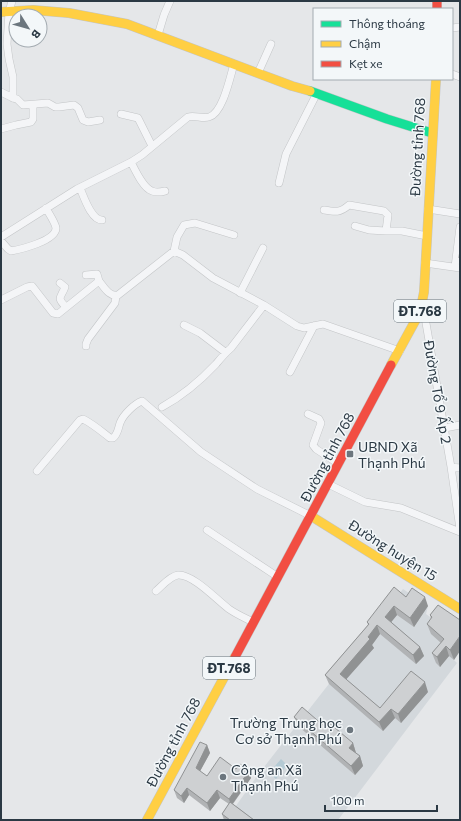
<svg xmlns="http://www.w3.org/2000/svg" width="461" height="821" font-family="Commissioner,sans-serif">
	<rect width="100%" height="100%" fill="#e5e7e9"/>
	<path fill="#d3d8dc" d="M403,589L428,606L426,614L433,619L460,651L454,660L457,663L338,820H247L233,810L257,776Z"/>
	<path fill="#b4cad4" d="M281,759L287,765L276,779L269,773Z"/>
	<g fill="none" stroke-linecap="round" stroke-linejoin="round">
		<defs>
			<path id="street" d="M452,28L460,27
				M158,35L164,15L170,1
				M258,73L271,44
				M452,74L460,77
				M1,92L13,98V77L9,59L7,44L9,12L12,1
				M13,98L17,99L23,105L48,103L55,107H59L74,105L78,108L83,120L88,122L100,120
				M121,114L138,118L152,146
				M1,129L16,125L31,122L33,119V105
				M131,162C135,170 143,188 152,191C156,193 161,192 165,191
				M279,183L286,154L317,93
				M80,188C84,197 91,220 102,220
				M428,209L460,214
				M324,210C335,212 340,213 349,205L384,211L388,215L386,231H402L427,236
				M355,226L369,230L386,231
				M1,237L77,189L131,162L142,155L188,117C195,115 202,119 209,117C223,113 230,77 234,64
				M1,241L8,249L11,251C21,249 56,241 56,228C55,222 49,214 46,208
				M174,251L177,237L184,225L195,223L234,235
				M425,263L460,268
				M455,267L460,227
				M86,275L97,274L99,281
				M60,283L65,287C61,298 56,297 66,307
				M240,293L263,248
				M1,300L27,287L32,286L53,313L58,314L99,281C104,287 109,297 118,295L174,251L183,255L213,278L264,305
				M423,306L451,467L460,529
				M184,325L200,333L225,352
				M86,346V344L88,339L115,303L116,296
				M290,372L314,326
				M162,407C182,396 201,380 216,364C221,358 225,353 231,348L264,305L297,326L304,328L323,324L400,351
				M308,414L319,419L321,423L313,445L316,449L339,464
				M445,428L460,425
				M451,467L460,468
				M37,471L80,420L83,419C93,424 101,431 110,438H113C118,434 118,429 120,423C123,415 134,404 142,401L201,452L257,489L311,516
				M328,484L365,502L401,508L460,532
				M207,530L278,577
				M156,591C162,586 170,576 178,575C193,574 217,600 229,609C236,614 245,618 253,622"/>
			<path id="fast" d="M310,91L387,119L432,133"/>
			<path id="slow" d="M1,12L33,10L69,13L127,24L292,86L310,91
				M391,365L420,312L424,292L436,79
				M311,516L460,609
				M147,820L235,657"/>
			<path id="jam" d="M437,1V9
				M235,657L391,365"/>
		</defs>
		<use href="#street" stroke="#c3c5c7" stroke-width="8"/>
		<use href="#fast" stroke="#c3c5c7" stroke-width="10"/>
		<use href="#slow" stroke="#c3c5c7" stroke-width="10"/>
		<use href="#jam" stroke="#c3c5c7" stroke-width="10"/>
		<use href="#street" stroke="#f4f5f7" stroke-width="7"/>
		<use href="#fast" stroke="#16e098" stroke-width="9"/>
		<use href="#slow" stroke="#ffcf43" stroke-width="9"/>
		<use href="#jam" stroke="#f24e42" stroke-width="9"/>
	</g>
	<path fill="#b1b3b5" d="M406,597L428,606L414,627L397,615L391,622L420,647L424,656L416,664L380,634L372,645L374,648L346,679L380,708L428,692L401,723L395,718L383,731L329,684L325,675L368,625L367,622Z
		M438,605L454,660L449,656L440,667L436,663L432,653L441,643L431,634L427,624L431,619L430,615Z
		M294,717L324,726L353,743L356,753L360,756L363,766L355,775L298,726Z
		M207,745L210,753L200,771L207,776L236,769L251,778L233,804L254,820H224L222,814L229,804L220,798L210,811L189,795L184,803L177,798L174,790Z"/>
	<path fill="#909293" d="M425,597L428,606L414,627L410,618Z
		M394,606L397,615L388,626L385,617Z
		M377,625L380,634L372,645L374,648L343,683L340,674Z
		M460,636V651L454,660L450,650Z
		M446,646L449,656L440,667L437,657Z
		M420,647L424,656L416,664L413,655Z
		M425,682L428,692L401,723L398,714Z
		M391,709L395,718L383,731L379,722Z
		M353,743L356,753L352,757L349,748Z
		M207,745L210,753L198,775L196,768Z
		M360,756L363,766L355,775L351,766Z
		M249,771L251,778L231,806L229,799Z
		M187,788L189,795L184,803L181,796Z
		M217,790L220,798L210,811L207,803Z"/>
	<path fill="#ced0d2" stroke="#909293" d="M460,249V259L459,258Z
		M394,587L406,597L412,588L425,597L410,618L394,606L385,617L420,647L413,655L377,625L368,637L370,639L340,674L380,708L411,671L425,682L398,714L391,709L379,722L325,675L369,624L367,622Z
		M438,605L460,620V636L450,650L446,646L437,657L432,653L444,639L427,624L432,617L430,615Z
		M302,707L324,726L328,722L353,743L349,748L360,756L351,766L294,717Z
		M200,742L207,745L196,768L207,776L220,757L236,769L240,764L249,771L229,799L217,790L207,803L187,788L181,796L174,790Z
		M230,802L254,820H230L222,814Z"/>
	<g fill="#6c767e" stroke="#f3f7f9" stroke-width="1.5">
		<rect x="346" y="450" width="8" height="8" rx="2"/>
		<circle cx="350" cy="730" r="4"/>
		<circle cx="223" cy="777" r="4"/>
	</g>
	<g text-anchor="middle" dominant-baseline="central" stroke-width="3" stroke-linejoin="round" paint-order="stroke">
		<g fill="#f3f7f9" stroke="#67727a" stroke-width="1">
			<rect x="394" y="300" width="52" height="22" rx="3"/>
			<rect x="203" y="657" width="52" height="22" rx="3"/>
		</g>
		<g font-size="13" font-weight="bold" fill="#2b3944">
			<text x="420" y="311">ĐT.768</text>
			<text x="229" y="668">ĐT.768</text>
		</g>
		<g font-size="14" fill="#2b3944" stroke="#f3f7f9">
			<text transform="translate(417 147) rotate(-87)">Đường tỉnh 768</text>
			<text transform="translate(438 392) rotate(80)">Đường Tổ 9 Ấp 2</text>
			<text transform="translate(327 457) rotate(-62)">Đường tỉnh 768</text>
			<text transform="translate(393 550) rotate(32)">Đường huyện 15</text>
			<text transform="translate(173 742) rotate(-62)">Đường tỉnh 768</text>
		</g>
		<g font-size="14" fill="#2b3944" stroke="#f3f7f9" text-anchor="start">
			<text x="358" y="446">UBND Xã<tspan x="358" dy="16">Thạnh Phú</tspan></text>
			<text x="342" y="722" text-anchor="end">Trường Trung học<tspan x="342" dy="16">Cơ sở Thạnh Phú</tspan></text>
			<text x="231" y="769">Công an Xã<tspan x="231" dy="16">Thạnh Phú</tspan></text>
		</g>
	</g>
	<rect width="461" height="821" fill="none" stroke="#2b3944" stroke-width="4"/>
	<rect x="313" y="8" width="140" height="72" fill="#f3f7f9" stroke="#a3abb1"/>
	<rect x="321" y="21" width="20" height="6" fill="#16e098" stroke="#a3abb1"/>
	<text x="349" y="28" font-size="12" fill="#2b3944">Thông thoáng</text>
	<rect x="321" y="41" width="20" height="6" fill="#ffcf43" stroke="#a3abb1"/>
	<text x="349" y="48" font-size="12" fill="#2b3944">Chậm</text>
	<rect x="321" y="61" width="20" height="6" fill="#f24e42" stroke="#a3abb1"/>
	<text x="349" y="68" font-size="12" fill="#2b3944">Kẹt xe</text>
	<g transform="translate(28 28) rotate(127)"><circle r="19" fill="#f3f7f9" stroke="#a3abb1"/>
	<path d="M0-3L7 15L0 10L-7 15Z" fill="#6c767e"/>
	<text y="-6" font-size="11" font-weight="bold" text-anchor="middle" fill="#2b3944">B</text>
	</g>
	<path d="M325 805v6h112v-6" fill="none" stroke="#2b3944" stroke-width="2"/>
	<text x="331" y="805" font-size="12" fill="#2b3944" stroke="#f3f7f9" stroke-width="3" paint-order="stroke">100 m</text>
</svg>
